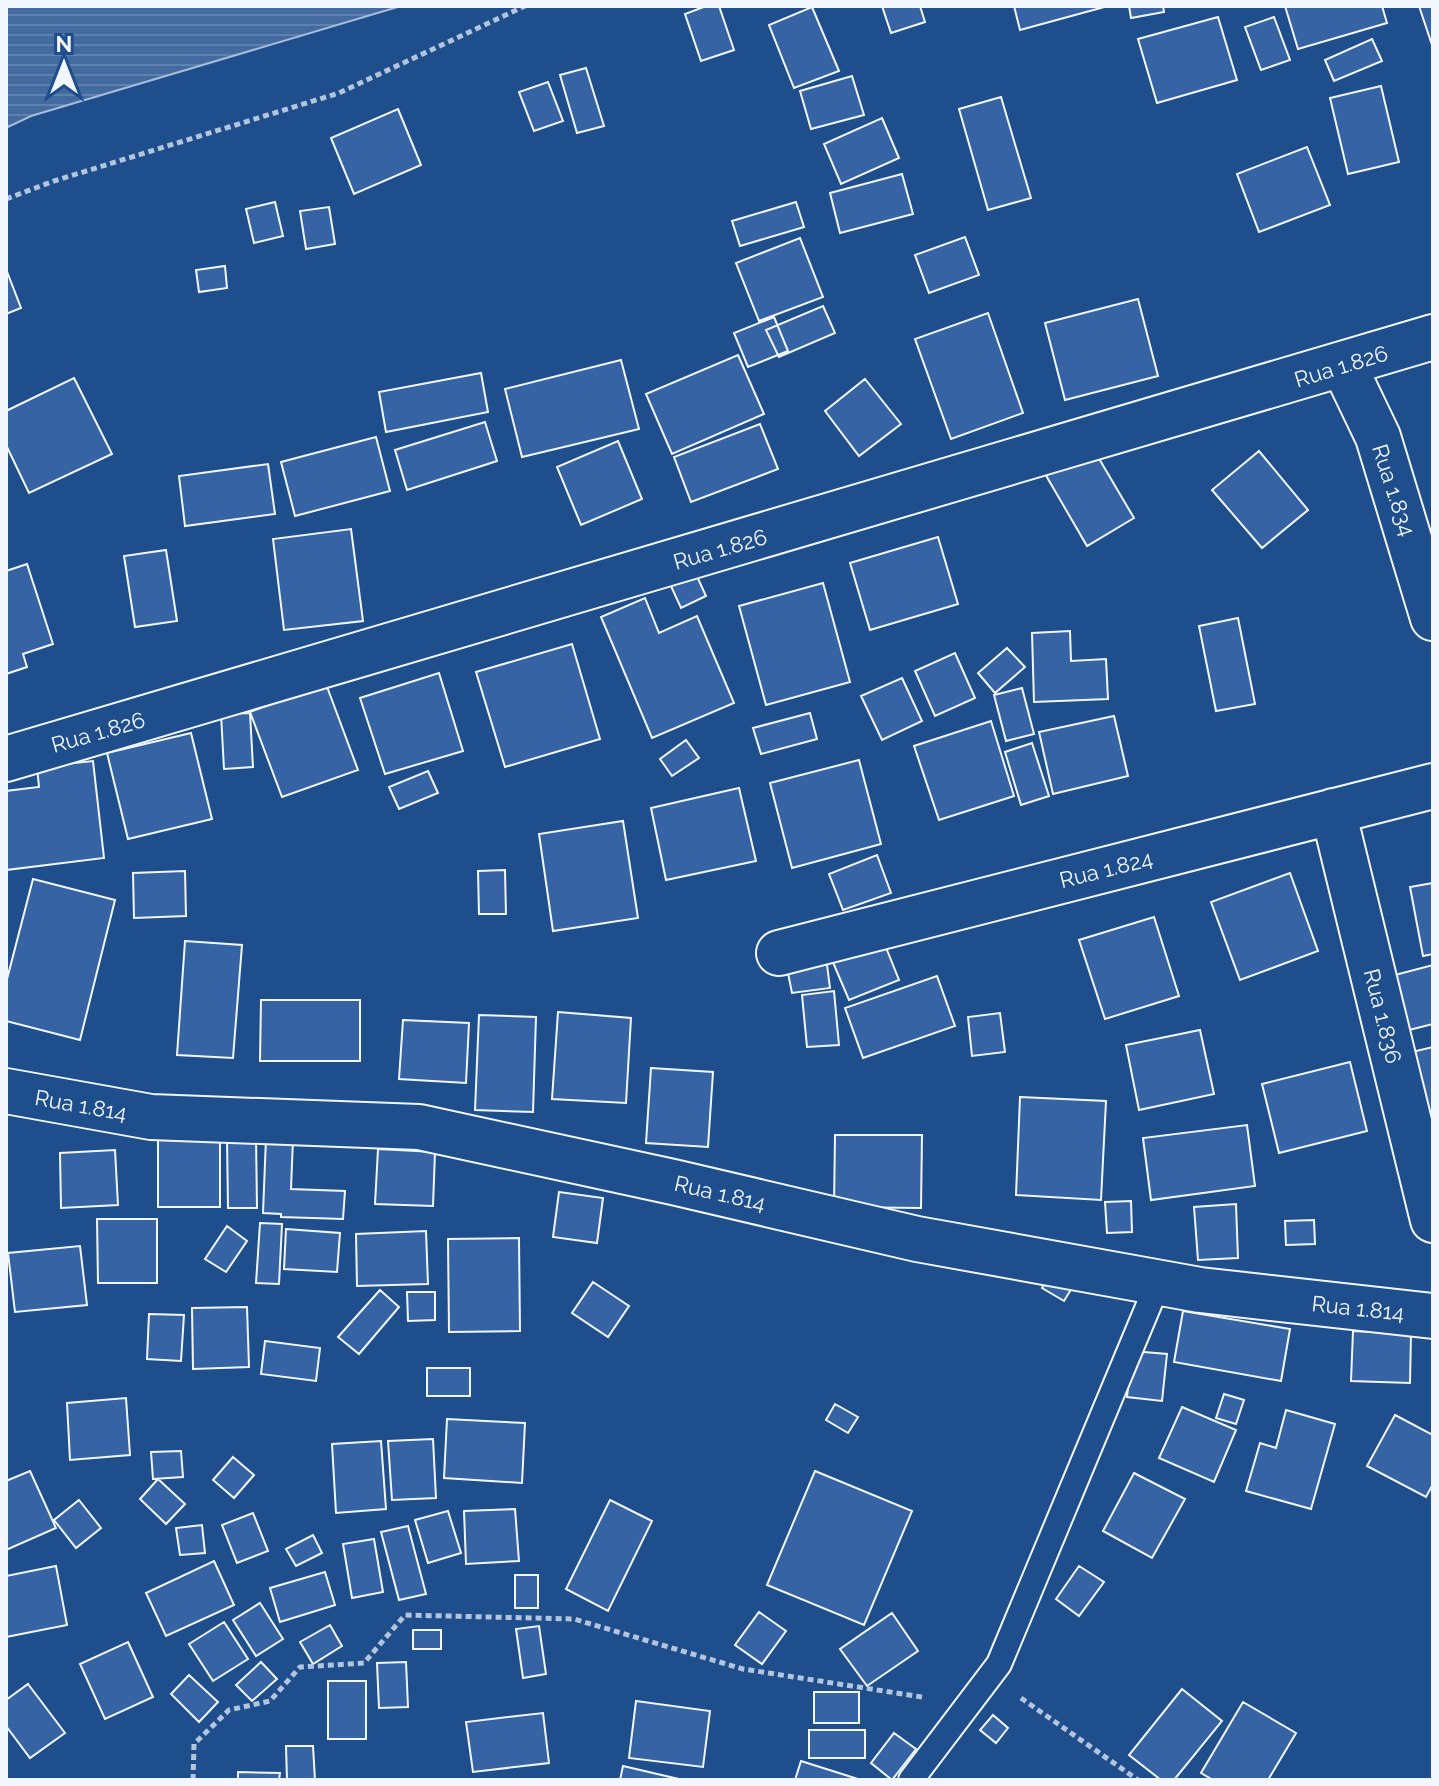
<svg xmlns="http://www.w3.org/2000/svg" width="1439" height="1786" font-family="Raleway,sans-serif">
	<defs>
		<pattern id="water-rules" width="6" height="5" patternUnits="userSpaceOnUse" patternTransform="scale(2)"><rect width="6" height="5" fill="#446ba0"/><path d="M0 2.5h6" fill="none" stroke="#5f81ae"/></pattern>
	</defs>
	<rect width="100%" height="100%" fill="#1f4e8c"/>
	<path fill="url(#water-rules)" stroke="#a8bbd7" stroke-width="2" d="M6,6H401L31,116L6,128Z"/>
	<path fill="#3563a3" stroke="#f2f6ff" stroke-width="2" d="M706,6H719L734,50L701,61L685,14Z
		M882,6H920L925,22L891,33Z
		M1014,6H1108L1020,30Z
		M1129,6H1163L1164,12L1131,18Z
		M1285,6H1382L1387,23L1298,49Z
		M1419,6H1433V48Z
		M812,7L839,71L794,88L769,25Z
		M1218,17L1237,80L1157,103L1138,39Z
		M1274,17L1290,60L1261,70L1245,27Z
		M1372,39L1382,61L1334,81L1325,60Z
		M586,68L604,126L577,133L560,75Z
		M852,76L864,115L811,129L800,91Z
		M548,82L563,121L534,131L519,92Z
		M1381,86L1399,162L1348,174L1330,98Z
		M1001,97L1031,198L988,210L959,109Z
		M398,109L421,165L354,194L331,138Z
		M882,118L899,158L841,184L824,144Z
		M1307,147L1330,205L1259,232L1237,174Z
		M902,174L913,214L840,233L830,193Z
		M275,202L283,236L254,243L246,209Z
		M796,202L804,227L740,246L732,221Z
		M329,207L335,244L306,249L300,211Z
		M965,237L979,275L929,293L915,255Z
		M800,238L823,297L759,321L736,263Z
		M225,266L227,288L199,292L196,270Z
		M6,269L21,308L6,314Z
		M1138,299L1158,376L1065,400L1045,323Z
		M823,306L835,333L779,357L766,330Z
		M988,313L1023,413L951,439L915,339Z
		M774,317L788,351L748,367L734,333Z
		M738,355L764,414L672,454L646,394Z
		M621,360L639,429L522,457L505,389Z
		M481,373L488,412L386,432L379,392Z
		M74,378L112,454L29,493L6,445V411Z
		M865,379L901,424L859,456L825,411Z
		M485,422L497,461L407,490L395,450Z
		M760,424L778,469L691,502L674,457Z
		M376,437L390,491L295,516L281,462Z
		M618,441L642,499L581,525L557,467Z
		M1091,445L1134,518L1087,546L1044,472Z
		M1259,451L1308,510L1262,548L1212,490Z
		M268,464L275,514L185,526L179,476Z
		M351,529L363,621L284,630L273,539Z
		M938,537L958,604L870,630L850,563Z
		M166,550L177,621L135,627L124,556Z
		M27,564L53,644L23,654L27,667L6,674V571Z
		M695,572L706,596L681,608L670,584Z
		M823,583L850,682L766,705L739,606Z
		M645,598L659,633L697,616L734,703L652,738L601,617Z
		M1238,618L1255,704L1216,711L1199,626Z
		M1070,631L1071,661L1106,659L1108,699L1034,702L1032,633Z
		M572,644L600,739L505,767L476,672Z
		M1007,648L1025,667L995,693L978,673Z
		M955,653L975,698L935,716L915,671Z
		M439,673L463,751L385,774L360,698Z
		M902,678L922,721L882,740L861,696Z
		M326,684L358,770L282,797L250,712Z
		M1022,688L1034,734L1006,741L994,695Z
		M250,713L253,767L224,769L221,714Z
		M810,713L817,739L761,754L753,728Z
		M1114,716L1128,776L1053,794L1039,732Z
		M991,721L1014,796L939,820L914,746Z
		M191,733L212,819L128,839L107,753Z
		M686,740L699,758L672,776L660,759Z
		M1032,743L1049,796L1021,805L1005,752Z
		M859,760L881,844L792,868L770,783Z
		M93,761L104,858L6,870V791L39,787L37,767Z
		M428,771L438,793L399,809L389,787Z
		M739,788L756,861L666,880L651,808Z
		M623,821L638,918L553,931L539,834Z
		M877,855L891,893L843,910L829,874Z
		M505,870L506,914H479L478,871Z
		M185,871L186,916L134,918L133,873Z
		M1290,873L1318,951L1240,980L1211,902Z
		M33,879L115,900L80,1040L6,1021V983Z
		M1433,883V954L1423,956L1410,887Z
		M1154,917L1179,996L1105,1019L1079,940Z
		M883,940L899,980L849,1000L832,960Z
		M185,941L242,945L233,1058L177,1055Z
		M826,957L830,988L792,993L786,963Z
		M1433,965V1024L1409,1030L1395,975Z
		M937,976L955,1026L863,1058L845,1008Z
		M834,991L839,1045L807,1047L802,995Z
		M261,1000H360V1061H260Z
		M558,1012L631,1018L626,1103L552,1099Z
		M1000,1013L1005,1052L972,1056L968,1017Z
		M479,1015L536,1017L533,1112L475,1110Z
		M403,1020L469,1023L466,1083L399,1079Z
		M1200,1030L1214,1094L1139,1110L1126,1045Z
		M1433,1047V1137L1412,1052Z
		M1350,1062L1367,1131L1279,1153L1262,1084Z
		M651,1068L713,1072L708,1147L646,1143Z
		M1020,1097L1106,1101L1101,1200L1016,1195Z
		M1247,1125L1255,1186L1151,1200L1143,1138Z
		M835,1135H922L921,1208L834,1207Z
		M220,1136V1207H158V1137Z
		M256,1137L257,1208H228L227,1138Z
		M266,1138L293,1139L291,1189L345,1191L343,1219L281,1217V1214L263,1213Z
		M378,1149L435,1152L433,1206L375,1204Z
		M115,1150L118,1205L61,1208L60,1153Z
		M559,1192L603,1198L597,1243L553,1237Z
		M1131,1201L1132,1232L1107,1233L1105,1202Z
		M1236,1204L1238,1258L1198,1260L1194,1207Z
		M97,1219H157V1283H98Z
		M1314,1220L1315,1244L1286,1245L1285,1221Z
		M260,1223L282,1224L279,1284L256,1283Z
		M227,1226L247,1241L226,1272L205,1259Z
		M286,1229L340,1233L337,1272L284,1269Z
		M426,1231L428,1284L357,1286L356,1234Z
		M519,1238L520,1331L449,1332L448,1239Z
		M80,1246L87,1305L15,1312L8,1253Z
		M1056,1265L1078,1278L1064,1301L1042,1288Z
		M593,1282L629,1306L608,1337L572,1313Z
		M380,1290L399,1307L359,1354L338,1337Z
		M407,1292H435V1320L408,1321Z
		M247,1307L249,1367L193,1369L192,1308Z
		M1183,1311L1290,1329L1281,1381L1174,1362Z
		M149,1314L184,1315L181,1361L147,1359Z
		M1353,1331L1411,1334L1410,1383L1351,1381Z
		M265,1341L320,1348L316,1381L261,1374Z
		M1132,1351L1167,1354L1162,1401L1127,1397Z
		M427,1368H470V1396H427Z
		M1224,1394L1244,1400L1236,1424L1216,1418Z
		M126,1398L130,1455L70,1460L67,1403Z
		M835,1404L858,1417L848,1433L826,1420Z
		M1182,1407L1236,1430L1214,1482L1159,1458Z
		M1286,1410L1335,1424L1311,1509L1246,1491L1260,1443L1276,1448Z
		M1395,1415L1433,1435V1484L1426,1497L1367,1466Z
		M447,1419L525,1423L522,1483L444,1478Z
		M433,1439L436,1498L392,1500L388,1441Z
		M381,1441L386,1509L336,1513L332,1444Z
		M181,1451L183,1477L153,1479L151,1452Z
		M233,1457L254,1475L234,1498L213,1480Z
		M30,1471L56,1528L6,1550V1481Z
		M815,1471L912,1511L864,1625L767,1585Z
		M1134,1473L1185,1499L1152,1558L1103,1531Z
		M158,1479L185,1504L166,1524L140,1499Z
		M79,1500L101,1528L76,1548L54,1520Z
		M610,1500L652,1521L608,1611L566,1589Z
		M515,1509L519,1561L466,1564L464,1511Z
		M448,1511L461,1553L428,1563L415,1520Z
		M253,1513L268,1551L237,1563L222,1525Z
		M202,1525L205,1553L180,1555L176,1528Z
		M408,1526L426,1594L399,1600L381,1532Z
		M313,1535L322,1553L296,1566L286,1549Z
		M374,1539L383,1592L352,1598L343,1544Z
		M214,1561L234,1605L166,1636L146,1593Z
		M56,1566L67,1625L6,1637V1576Z
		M1079,1566L1104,1582L1079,1616L1056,1599Z
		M325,1572L335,1605L280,1622L270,1588Z
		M515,1575H538V1608H515Z
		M260,1603L283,1639L256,1656L233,1620Z
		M759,1612L786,1631L762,1664L735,1645Z
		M892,1613L918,1651L867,1686L840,1649Z
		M224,1622L248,1659L213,1681L189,1644Z
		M330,1625L342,1646L313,1664L300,1642Z
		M539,1626L546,1674L523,1678L516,1629Z
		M413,1630H441V1649H413Z
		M128,1642L153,1697L105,1719L80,1664Z
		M261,1662L277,1679L252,1701L236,1685Z
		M406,1662L408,1707L379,1708L377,1663Z
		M189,1675L218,1702L199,1722L171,1694Z
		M328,1681H366V1739H328Z
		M28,1684L65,1733L30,1758L6,1726V1700Z
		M1182,1689L1222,1721L1174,1780H1161L1129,1755Z
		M814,1692H859V1723H814Z
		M636,1701L710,1711L703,1767L629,1758Z
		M1243,1702L1296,1733L1268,1780H1213L1201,1773Z
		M543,1713L549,1763L473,1772L466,1722Z
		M993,1715L1008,1728L996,1743L980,1730Z
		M809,1730H865V1758H809Z
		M894,1733L916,1749L892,1780L871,1763Z
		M286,1746H313L315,1780H287Z
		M801,1761L861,1780H795Z
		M623,1766L683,1780H620Z
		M238,1772L280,1773L279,1780H238Z"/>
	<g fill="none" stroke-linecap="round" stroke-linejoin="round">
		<defs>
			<path id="lane" d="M911,1780L999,1664L1158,1283"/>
			<path id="street" d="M1344,366L1378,437L1433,618
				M6,759L1433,337
				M1333,811L1433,1220
				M779,953L1433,786
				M6,1091L151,1117L419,1127L673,1182L917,1239L1200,1290L1433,1316"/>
		</defs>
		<use href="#lane" stroke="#f2f6ff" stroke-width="28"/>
		<use href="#street" stroke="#f2f6ff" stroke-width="48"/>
		<path stroke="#b3c4dc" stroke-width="5" stroke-dasharray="6 4" stroke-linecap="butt" d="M6,199L54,181L339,93L525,6
			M1021,1698L1138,1780
			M193,1780L194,1744L229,1710L270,1701L300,1667L364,1663L405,1615L574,1619L743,1669L922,1697"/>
		<use href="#lane" stroke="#1f4e8c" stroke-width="24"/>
		<use href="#street" stroke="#1f4e8c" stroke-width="44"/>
	</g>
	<g text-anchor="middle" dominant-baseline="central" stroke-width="6" stroke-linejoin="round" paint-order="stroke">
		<g font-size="22" fill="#f2f6ff" stroke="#1f4e8c">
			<text transform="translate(1341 366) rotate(-17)">Rua 1.826</text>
			<text transform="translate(1394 490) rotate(72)">Rua 1.834</text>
			<text transform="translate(720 549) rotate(-16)">Rua 1.826</text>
			<text transform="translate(98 732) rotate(-16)">Rua 1.826</text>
			<text transform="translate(1106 869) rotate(-14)">Rua 1.824</text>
			<text transform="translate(1383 1016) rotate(76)">Rua 1.836</text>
			<text transform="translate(81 1105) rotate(10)">Rua 1.814</text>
			<text transform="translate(720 1193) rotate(13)">Rua 1.814</text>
			<text transform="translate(1358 1308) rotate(6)">Rua 1.814</text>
		</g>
	</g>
	<rect width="1439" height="1786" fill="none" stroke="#f2f6ff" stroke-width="16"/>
	<g transform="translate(64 64)" stroke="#1f4e8c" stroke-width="6" paint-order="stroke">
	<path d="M0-6L14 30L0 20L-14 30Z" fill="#f2f6ff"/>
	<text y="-12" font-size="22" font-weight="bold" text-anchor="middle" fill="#f2f6ff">N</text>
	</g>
</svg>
